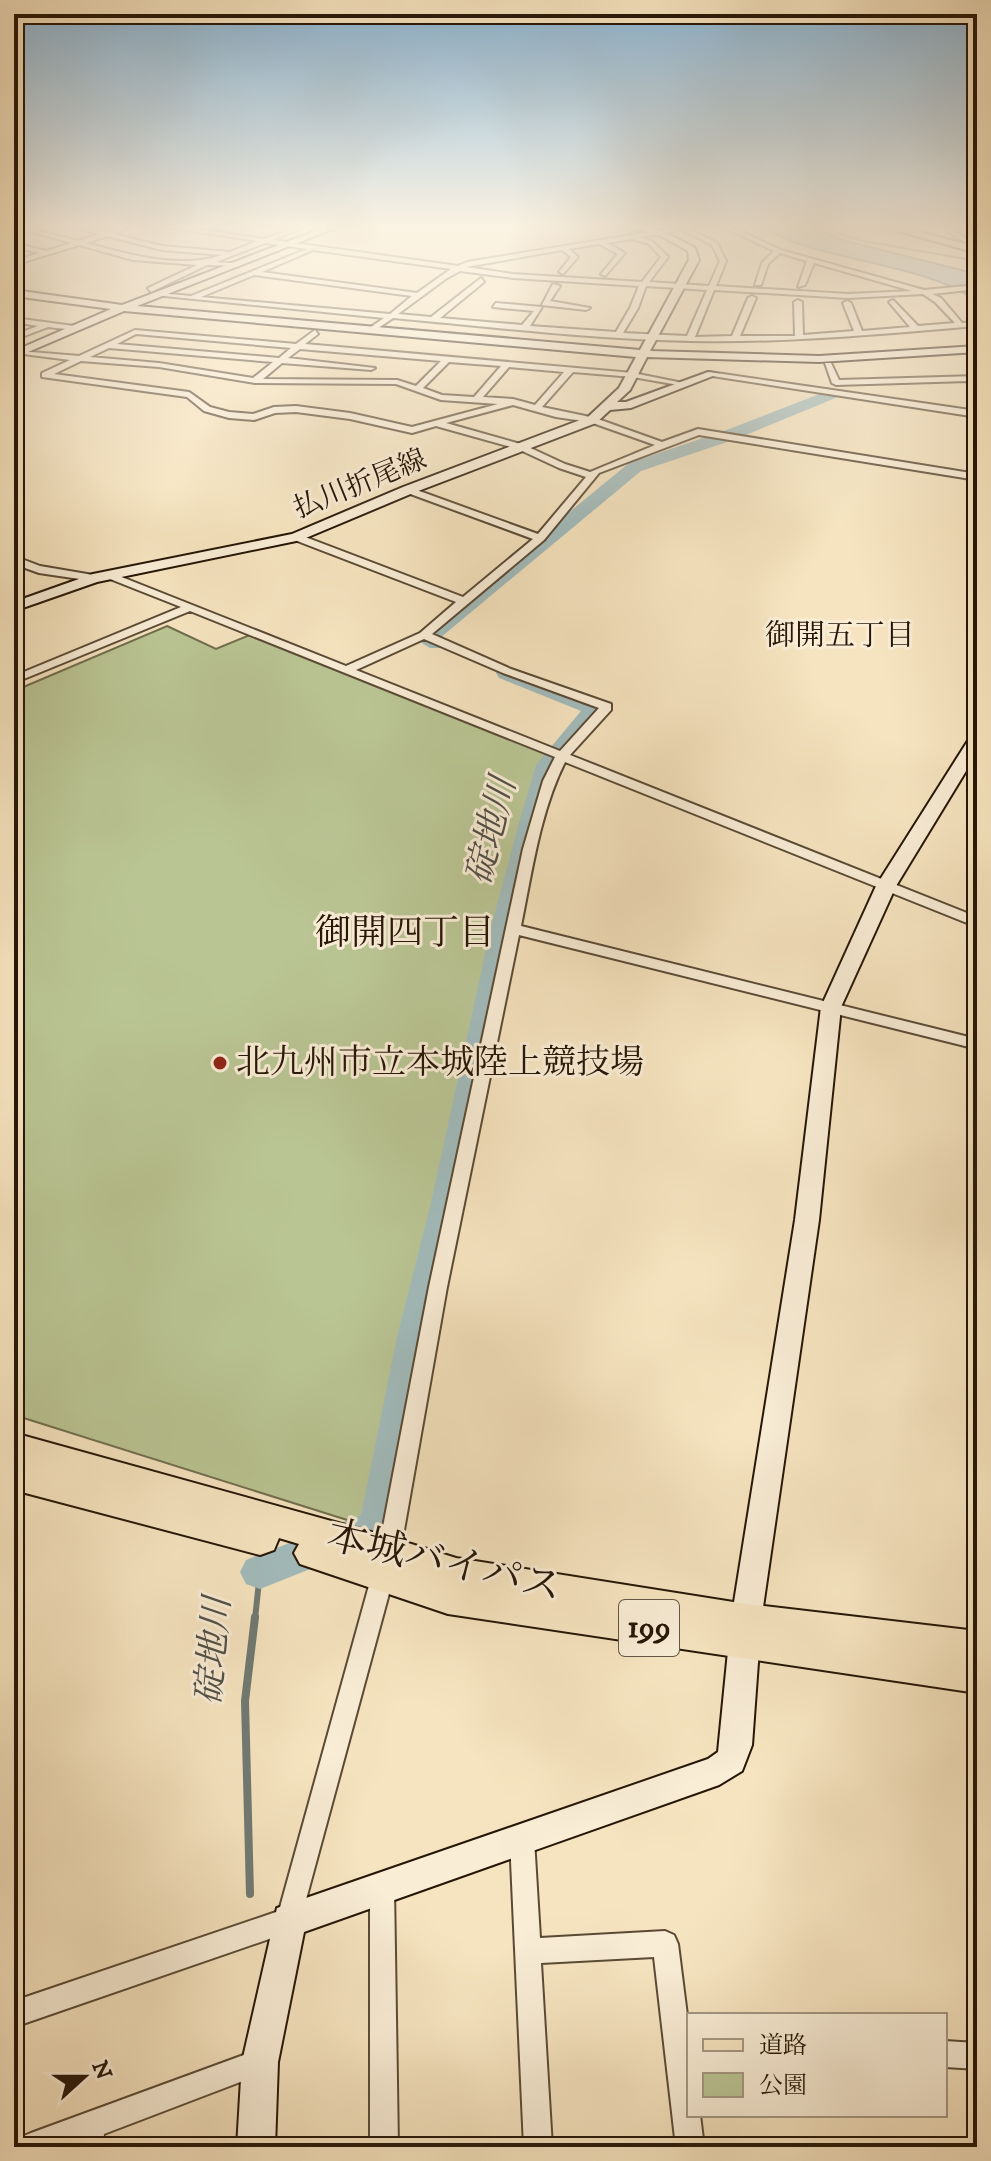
<svg xmlns="http://www.w3.org/2000/svg" width="991" height="2161" font-family="'IM FELL DW Pica','Noto Serif JP',serif">
	<rect width="100%" height="100%" fill="#f6e4c0"/>
	<filter id="stains"><feTurbulence type="fractalNoise" baseFrequency=".0025" numOctaves="4"/><feColorMatrix values="0 0 0 0 .2 0 0 0 0 .09 0 0 0 0 .02 0 0 0 .5 -.17"/></filter>
	<radialGradient id="worn" r=".72"><stop offset=".6" stop-color="#630" stop-opacity="0"/><stop offset="1" stop-color="#630" stop-opacity=".3"/></radialGradient>
	<path fill="#bac594" stroke="#706e4e" stroke-width="2" d="M167,626L216,649L252,634L551,755L543,768L501,929L375,1517L363,1525L14,1415V691Z"/>
	<path fill="#a2bcbd" stroke="#707a74" stroke-width="2" d="M757,225H806L842,240L977,274V303C950,273 839,259 796,243C783,238 770,232 757,225Z"/>
	<g fill="none" stroke-linecap="round" stroke-linejoin="round">
		<path stroke="#707a74" stroke-width="2" d="M815,225L858,240L977,261"/>
		<path stroke="#707a74" stroke-width="6" d="M255,1619L260,1572"/>
		<path stroke="#707a74" stroke-width="8" d="M250,1894L245,1701L255,1617"/>
		<path fill="#a2bcbd" fill-rule="evenodd" d="M832,389L840,394L838,397L736,439L641,471L440,638L447,644L444,648H430L415,639L629,463L724,431Z
			M507,667L603,704L606,709L559,766L542,826L517,927L462,1207L433,1337L399,1525L393,1536L260,1589L246,1584L240,1572L246,1560L361,1515L397,1337L430,1207L491,927L518,826L536,765L581,711L499,678L496,673L499,668Z"/>
		<defs>
			<path id="street" d="M14,225L79,241L99,234L69,225L106,232L127,225H136L114,234L162,246L230,252L257,241L152,225H167L264,239L301,225H309L273,240L458,266L467,262L692,225H705L689,229L717,243L726,261L716,286L848,294L912,291L814,263L805,285L798,287L807,261L780,253L768,264L761,285H755L762,263L774,251L719,225H727L781,250L924,290L977,285V289L932,294L941,298L962,323L977,322V326C882,334 787,343 691,341C592,339 492,327 393,318L374,331L371,327L384,318L154,295L158,293L191,296L307,249L265,243L216,262L234,263L236,266L207,265L151,292L148,288L197,265L133,260L79,245L14,265V261L39,253L14,247V243L46,251L72,243L14,227ZM682,230L712,245L720,261L709,286L649,282L668,257L653,242L641,237ZM107,236L162,250L222,255C182,270 126,254 86,243ZM632,239L649,244L661,257L642,282L513,274L466,267L562,250L571,257L559,272L563,274L578,257L569,249L599,244L618,254L601,274L605,276L625,253L607,243ZM313,250L451,269L417,293L262,272ZM460,271L513,278L639,286L630,308L616,332L530,326L542,307L496,303L493,307L534,311L522,325L440,318L484,282L481,278L431,317L398,314L447,278ZM254,275L412,296L390,314L201,297ZM646,286L707,290L687,336L623,333L638,308ZM714,290L848,298L923,294L935,302L955,323L918,326L893,300L889,302L910,327L862,331L851,303L847,301L843,303L854,331L803,335L802,302L798,300L794,302L795,336H740L756,298L752,296L748,298L732,336L695,337Z
				M947,229H951L976,244L958,247V245L966,243L947,231Z
				M553,284L560,286L550,301L590,308L586,310L542,305Z
				M14,318L74,326L78,328L74,330L48,327L14,340V335L38,326L14,322Z
				M135,330L296,344L315,330L318,334L305,344L633,373L688,384L684,386L633,377L573,372L542,407L595,418L662,442L698,429L977,474V480L699,435L599,473L544,540L432,634L511,669L611,704V710L570,755L977,917V926L972,925L565,762C540,812 532,872 521,926L977,1039V1049L519,935L447,1287L400,1553L298,1929L14,2027V2001L279,1911L378,1553L429,1287L523,849L543,781L555,757L190,611L14,683V676L181,607L105,577L104,575L109,572L346,666L420,633L456,602L292,539V535H300L463,597L533,539L405,492V488H411L538,534L586,477L559,468L518,449L436,426L412,433L350,419L296,412L275,413L254,420L229,418L204,411L187,397L42,377V373L70,360L15,353L19,351L79,356ZM136,334L291,348L279,358L117,344ZM109,348L273,362L253,378L159,363L90,357ZM300,349L441,361L416,386L397,380L263,379L282,363L371,370L375,368L288,358ZM81,361L159,367L255,383L396,384L441,400L498,404L412,427L350,413L296,406L274,407L253,414L229,412L210,407L189,392L54,374ZM449,362L501,366L474,397L442,395L423,388ZM509,367L564,372L535,405L513,399L483,397ZM513,405L556,417L590,422L655,445L590,472L565,464L524,445L446,423ZM424,639L503,673L599,708L560,751L356,670Z
				M825,363H831L839,380L977,376V397L973,394L968,381L836,385L832,383Z
				M709,372L977,411V417L712,376Z
				M14,556L40,566L93,575L98,578L93,581L39,573L14,564Z
				M522,1828L531,1831L534,1839L540,1938L665,1931L674,1935L678,1944L689,2031V2115H700L704,2147H676L654,1957L541,1963L552,2147H524L510,1839L513,1831Z
				M382,1874L391,1878L394,1886L398,2147H370V1886L373,1878Z
				M945,2041L977,2043V2069L945,2067Z
				M260,2049L269,2053L273,2062L269,2071L104,2134L103,2147H75V2144L68,2147H17L21,2137L31,2133Z"/>
			<path id="secondary" d="M331,225H343L137,306L640,350L689,260L688,251L661,236L619,225C648,224 671,234 695,248L699,260L650,351L819,356L977,346V352L819,362L647,357L630,390L617,402H626L708,372L718,374L631,408L610,410L596,423L413,493L301,540L97,582L14,611V602L93,574L292,534L403,487L588,417L619,388L636,357L124,311L14,358V351L111,309L14,296V290L122,305Z
				M977,734V753L896,886L841,1007L819,1220L761,1621L752,1745L742,1771L719,1785L304,1932L278,2062L275,2147H237L242,2062L277,1908L708,1759L718,1752L731,1621L795,1220L821,1007L876,886L969,739Z"/>
			<path id="primary" d="M877,225H893L977,247V253Z"/>
			<path id="highway" d="M14,1433L389,1537L456,1558L746,1604L977,1631V1693L448,1614L300,1564L294,1553L299,1544L279,1538L274,1550L260,1555L14,1490Z"/>
		</defs>
		<use href="#street" stroke="#5a4a35" stroke-width="4"/>
		<use href="#secondary" stroke="#261607" stroke-width="4"/>
		<use href="#primary" stroke="#261607" stroke-width="4"/>
		<use href="#highway" stroke="#261607" stroke-width="4"/>
		<use href="#street" fill="#f9edd6" fill-rule="evenodd"/>
		<use href="#secondary" fill="#f9edd6" fill-rule="evenodd"/>
		<use href="#primary" fill="#f6e4c0" fill-rule="evenodd"/>
		<use href="#highway" fill="#f6e4c0" fill-rule="evenodd"/>
	</g>
	<linearGradient id="sky" x2="0" y2="1"><stop stop-color="#8cb7d7"/><stop offset="0.43" stop-color="#fbf3e3"/><stop offset="1" stop-color="#fbf3e3" stop-opacity="0"/></linearGradient>
	<rect width="991" height="527" fill="url(#sky)"/>
	<circle fill="#8f2418" stroke="#f9edd6" stroke-width="3" cx="220" cy="1063" r="8"/>
	<g text-anchor="middle" dominant-baseline="central" stroke-width="6" stroke-linejoin="round" paint-order="stroke">
		<g font-size="28" fill="#261607" stroke="#f9edd6">
			<text transform="translate(360 484) rotate(-22)">払川折尾線</text>
		</g>
		<g font-size="30" fill="#261607" stroke="#f9edd6">
			<text x="840" y="636">御開五丁目</text>
		</g>
		<rect fill="#f9edd6" stroke="#655645" stroke-width="2" x="619" y="1600" width="60" height="56" rx="6"/>
		<g font-size="32" font-weight="bold" fill="#261607">
			<text x="649" y="1628">199</text>
		</g>
		<g font-size="34" fill="#261607" stroke="#f9edd6" text-anchor="start">
			<text x="236" y="1063">北九州市立本城陸上競技場</text>
		</g>
		<g font-size="36" font-style="italic" fill="#515047" stroke="#f9edd6">
			<text transform="translate(492 831) rotate(-76)">碇地川</text>
			<text transform="translate(214 1651) rotate(-85)">碇地川</text>
		</g>
		<g font-size="36" fill="#261607" stroke="#f9edd6">
			<text x="405" y="933">御開四丁目</text>
		</g>
		<g font-size="40" fill="#261607" stroke="#f9edd6">
			<text transform="translate(444 1563) rotate(13)">本城バイパス</text>
		</g>
	</g>
	<rect width="991" height="2161" fill="none" stroke="#f6e4c0" stroke-width="48"/>
	<rect x="16" y="16" width="959" height="2129" fill="none" stroke="#261607" stroke-width="4"/>
	<rect x="24" y="24" width="943" height="2113" fill="none" stroke="#261607" stroke-width="2"/>
	<rect x="687" y="2013" width="260" height="104" fill="#f9edd6" stroke="#a59783" stroke-width="2"/>
	<rect x="703" y="2039" width="40" height="12" fill="#f6e4c0" stroke="#a59783" stroke-width="2"/>
	<text x="759" y="2053" font-size="24" fill="#261607">道路</text>
	<rect x="703" y="2073" width="40" height="24" fill="#bac594" stroke="#a59783" stroke-width="2"/>
	<text x="759" y="2093" font-size="24" fill="#261607">公園</text>
	<g transform="translate(84 2077) rotate(69)" stroke="#f9edd6" stroke-width="6" paint-order="stroke">
	<path d="M0-6L14 30L0 20L-14 30Z" fill="#261607"/>
	<text y="-12" font-size="22" font-weight="bold" text-anchor="middle" fill="#261607">N</text>
	</g>
	<rect width="100%" height="100%" filter="url(#stains)"/>
	<rect width="100%" height="100%" fill="url(#worn)"/>
</svg>
